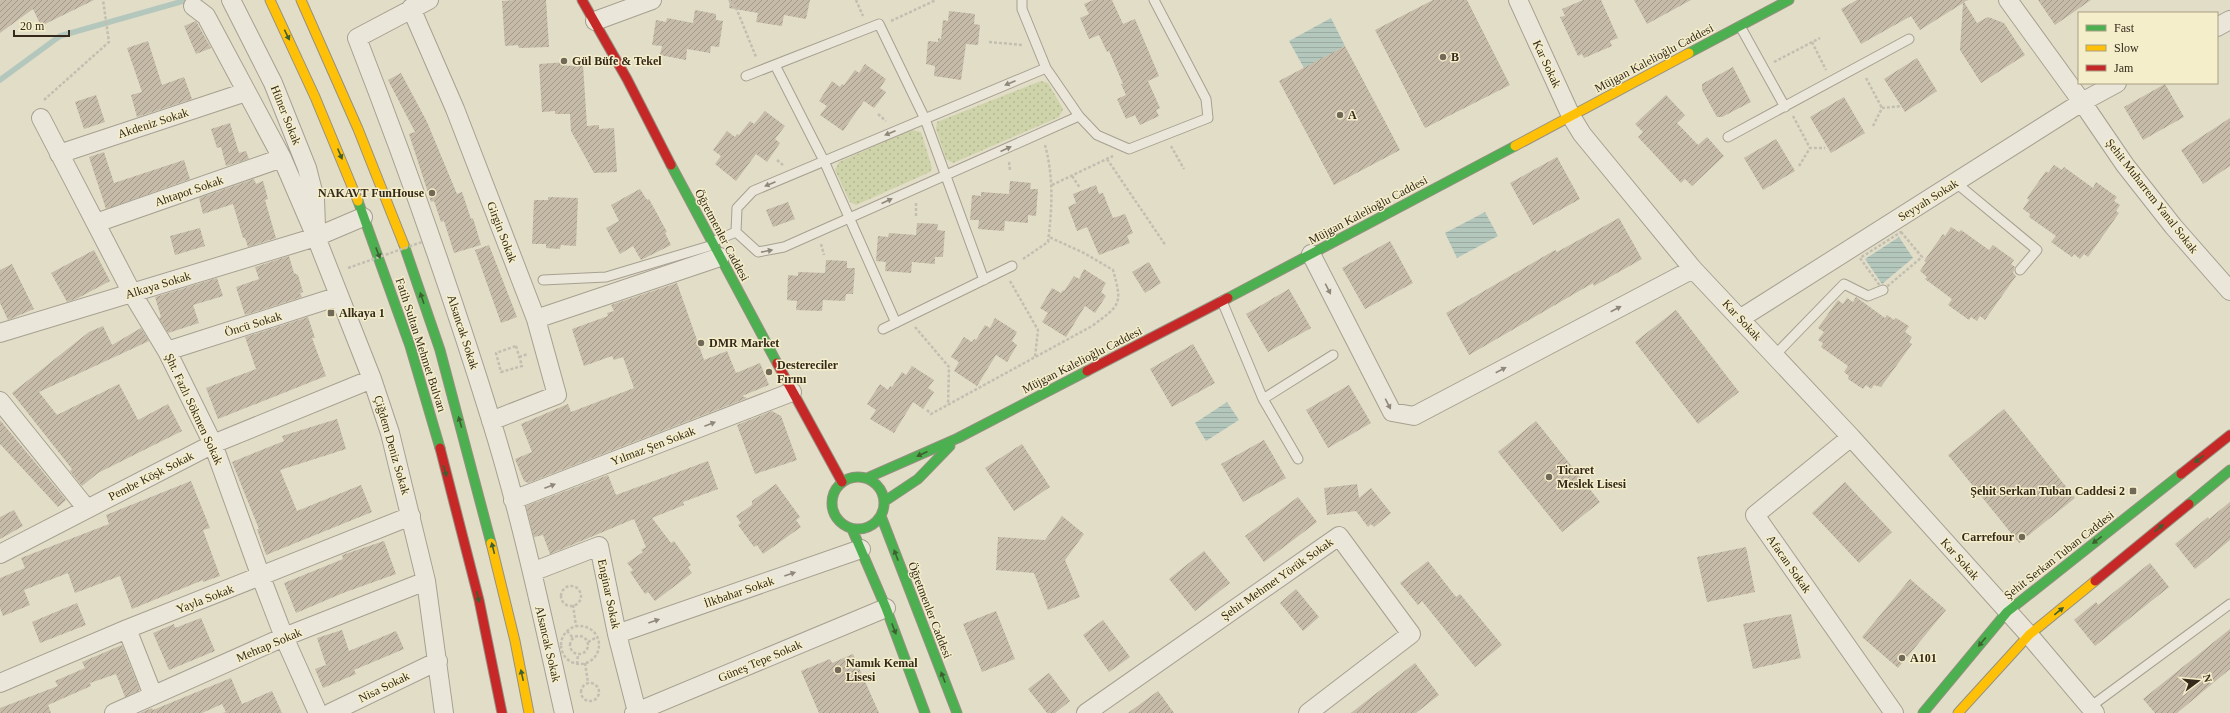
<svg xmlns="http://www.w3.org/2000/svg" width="2230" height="713" font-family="Georgia,serif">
	<defs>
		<pattern id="green-dots" width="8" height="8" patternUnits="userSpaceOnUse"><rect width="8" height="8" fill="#ced3a9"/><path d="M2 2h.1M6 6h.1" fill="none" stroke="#b2b591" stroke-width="1.8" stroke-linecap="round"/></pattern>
		<pattern id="water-rules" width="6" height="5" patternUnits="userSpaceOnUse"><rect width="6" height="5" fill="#b4c7bd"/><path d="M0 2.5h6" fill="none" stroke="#9baba2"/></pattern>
		<pattern id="building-hatch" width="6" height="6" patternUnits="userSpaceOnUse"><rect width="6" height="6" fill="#c5bba8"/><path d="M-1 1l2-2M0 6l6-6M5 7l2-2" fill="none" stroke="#a19888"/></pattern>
	</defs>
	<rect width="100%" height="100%" fill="#e2ddc7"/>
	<path fill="url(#green-dots)" d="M1041,81L1048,83L1063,109L1059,117L953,163L946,159L936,129L937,122Z
		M911,130L921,132L932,168L930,172L856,205L850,202L835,170L839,162Z"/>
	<path fill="url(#water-rules)" d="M1331,18L1345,46L1304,68L1289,41Z
		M1485,212L1498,236L1457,258L1445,233Z
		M1899,237L1913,258L1882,284L1865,259Z
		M1227,402L1239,420L1206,441L1195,423Z"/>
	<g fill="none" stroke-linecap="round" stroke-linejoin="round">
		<path stroke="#b4c7bd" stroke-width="5.5" d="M0,80L60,36L187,0"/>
	</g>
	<path fill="url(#building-hatch)" d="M0,0H94L41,26L33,9L0,33Z
		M515,0H546L549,47L519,48L518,45L505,46L502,1Z
		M730,0H810L806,19L784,15L782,26L756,22L758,13L729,8Z
		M1093,0H1112L1123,24L1135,19L1159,76L1148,81L1160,108L1156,110L1159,116L1140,125L1135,115L1126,119L1117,99L1126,95L1121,84H1123L1109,51L1107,52L1099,35L1089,39L1080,18L1089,14L1084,4Z
		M1433,0H1467L1510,85L1425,128L1375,30Z
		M1583,0H1601L1618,38L1610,41L1612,46L1584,58L1582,54L1578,56L1560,17L1565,16L1562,9Z
		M1634,0H1691L1647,24Z
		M1857,0H1968L1964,2L1977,23L1988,17L2004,23L2025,55L1981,83L1960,50L1963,3L1920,30L1911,16L1861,44L1841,9Z
		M2038,0H2091L2055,25Z
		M695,10L716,14V20L723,21L719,47L711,46L710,53L687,49L686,60L660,55L662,46L652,45L656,20L666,22L667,18L693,23Z
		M949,11L975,14L974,24L980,25L978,45L966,44L961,80L934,76L935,66L926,64L928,41L938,42V38L941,39L943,20L948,21Z
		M196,21L211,48L196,54L184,26Z
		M148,41L162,85L184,77L192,99L137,117L131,95L142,92L127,48Z
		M1345,46L1400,150L1334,185L1279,81Z
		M1917,58L1937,91L1905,112L1884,79Z
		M567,62V66L583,65L587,126L599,125V129L614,128L617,172L594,173L571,131L570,114H555V111L542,112L539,64Z
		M865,64L886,79L880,88L886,92L874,108L864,101L843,131L820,115L827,106L819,101L832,81L840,87L842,84L844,85L855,70L859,73Z
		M1733,67L1751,102L1722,117H1717L1702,90V84Z
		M401,73L427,122L457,194L462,192L471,219L473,218L481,245L454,253L444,221L441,222L434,201L431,202L409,134L415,132L388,80Z
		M2165,84L2184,117L2143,140L2124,107Z
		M96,95L105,122L84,129L75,102Z
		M1666,95L1685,115L1677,123L1698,145L1707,137L1724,156L1692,186L1685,179L1681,183L1638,137L1643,132L1635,124Z
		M1844,97L1865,133L1831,153L1810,117Z
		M765,111L785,126L775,139L780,143L767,162L756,154L736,181L715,164L721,156L713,150L727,131L735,137L737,134L739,135L750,121L754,124Z
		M2230,118V166L2203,184L2181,150Z
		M230,123L239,153L246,151L249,159L226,166L221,147L217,148L211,129Z
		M1776,139L1795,171L1763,190L1744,158Z
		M104,152L114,183L184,160L190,179L106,209L89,157Z
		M1557,157L1580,199L1533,225L1510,183Z
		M2054,165L2062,170L2064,167L2093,188L2096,182L2117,197L2114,201L2120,205L2116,211L2119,213L2088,257L2084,254L2080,259L2074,254L2072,257L2051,242L2056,236L2029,217L2030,214L2023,209L2029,200L2027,198L2046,171L2048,173Z
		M254,179L256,184L263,181L268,199L265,200L276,238L248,247L245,238H243L233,204L203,214L199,198Z
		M1010,181L1031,183L1030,189H1038L1036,216L1028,215V223L1005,221L1004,231L978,229L979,220H970L972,195L981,196V192L1009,194Z
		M1096,185L1099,194L1103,193L1113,218L1125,214L1133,233L1127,236L1130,243L1099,255L1087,227L1077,231L1068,207L1076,203L1073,194Z
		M640,189L647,200L649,199L667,232L665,233L671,245L641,260L633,246L620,254L606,228L619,221L611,205Z
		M548,197L578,198L576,246L561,245L560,249L546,248V244H532L534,200H548Z
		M788,202L795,219L773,227L766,210Z
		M1619,218L1642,259L1594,286L1593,283L1469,355L1446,313L1555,250L1557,252Z
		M917,223L938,224L937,230L945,231L943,257H935V264L912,262L911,273L885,271L886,262L876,261L878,236L888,237L889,233L916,235Z
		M1951,227L1959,232L1961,230L1989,250L1993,245L2014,260L2011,264L2015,267L2013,273L2016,276L1985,320L1980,316L1977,321L1971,317L1969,320L1948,305L1952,299L1925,279L1927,277L1920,271L1926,262L1924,261L1943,234L1945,236Z
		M200,228L205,246L175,255L170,236Z
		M1390,241L1413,283L1365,309L1342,268Z
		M489,245L517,317L501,323L475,250Z
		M94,250L110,281L78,298L67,302L51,273Z
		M289,256L294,273L298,275L303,292L300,293L302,297L245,315L236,287L259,279L255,267Z
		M826,260L847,261V268H855L853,294H846L845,301L823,300L822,311L796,310L797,301L787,300L788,275L798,276V272L825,273Z
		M1149,262L1161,283L1145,293L1132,272Z
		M12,264L34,309L8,320L0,303V270Z
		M1084,269L1106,283L1101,292L1106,296L1095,313L1085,306L1066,337L1042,322L1048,313L1040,308L1052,288L1061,293L1063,290L1064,291L1074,276L1079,279Z
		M217,278L223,296L193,305L199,323L168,333L159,318L161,317L155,297Z
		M677,283L704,360L727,351L736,373L760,363L769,385L742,396L747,398L528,483L524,481L515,459L532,452L521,424L568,404L571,412L634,388L623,357L614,360L612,356L584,366L572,329L608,316L607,313L614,311L611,305Z
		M1289,289L1311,328L1268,352L1246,314Z
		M1856,297L1885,318L1887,315L1894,320L1896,318L1909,326L1905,332L1912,337L1909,342L1912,344L1881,387L1874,385L1871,389L1866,385L1863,389L1848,379L1849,376L1844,372L1848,366L1821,347L1823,343L1818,340L1824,332L1818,328L1838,300L1843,304L1847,298L1853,302Z
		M1676,310L1739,392L1698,424L1635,342Z
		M308,317L315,338H312L326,376L218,419L206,388L256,369L245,337Z
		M995,318L1017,332L1012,341L1017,345L1007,362L996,355L977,386L954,371L959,362L951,357L964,337L972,342L974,339L976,340L985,325L990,328Z
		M103,326L112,345L141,328L149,341L39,392L57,415L119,384L138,420L168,404L182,431L98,473L82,486L70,471L72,469L12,393L89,332Z
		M1193,344L1215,383L1172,407L1150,369Z
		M912,366L934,380L928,388L934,392L923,409L913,402L894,433L870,419L876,410L867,404L880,384L888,390L890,386L892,387L902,372L906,375Z
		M1349,385L1371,423L1328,448L1306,410Z
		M2004,409L2075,498L2019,543L1948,455Z
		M772,411L781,416L797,460L755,474L737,425Z
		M337,419L346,449L280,470L297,511L361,485L372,512L266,555L257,529H259L232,462L284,441L282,436Z
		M0,420L66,500L58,507L0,444Z
		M1536,421L1600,502L1562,532L1498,452Z
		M1264,440L1286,478L1243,502L1221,464Z
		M1022,444L1050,487L1014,511L985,468Z
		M708,461L718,489L683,502L684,505L652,518L671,543L674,541L691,565L688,567L692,573L655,601L648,592L645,594L630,572L633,570L627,563L643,552L641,550L646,547L634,519L550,554L543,535L534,537L526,506L608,475L616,495Z
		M191,481L210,528L203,530L220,576L203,582V580L132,609L120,576L75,593L68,573L24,590L30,605L3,616L0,608V578L25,568L21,558L109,524L106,515Z
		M1845,482L1892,532L1859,563L1812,513Z
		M776,484L800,517L796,520L801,527L763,554L757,545L754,547L738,525L741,523L736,516L752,505V501Z
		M1357,484L1359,498L1371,488L1391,513L1374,527L1371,524L1368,527L1356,511L1327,515L1324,488Z
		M1298,497L1317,522L1264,562L1245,536Z
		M2230,502V540L2195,569L2175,544L2208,517L2209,519Z
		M14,510L23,526L0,539V517Z
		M1062,516L1084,534L1065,560L1080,597L1048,610L1034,573L996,570L998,537L1045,540Z
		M384,541L396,574L343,593L296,613L284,583L343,559L342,555Z
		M1746,547L1755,592L1707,602L1697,557Z
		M1204,551L1230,583L1195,611L1169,579Z
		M1428,561L1456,597L1460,594L1502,645L1475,667L1422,601L1418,605L1400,583Z
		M2150,563L2169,587L2095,646L2074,620L2096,602L2098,605Z
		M1910,579L1946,610L1898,668L1862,637Z
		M1296,589L1319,617L1303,631L1280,603Z
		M77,603L86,625L40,643L32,622Z
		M996,611L1015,659L982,672L963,624Z
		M1791,614L1801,658L1753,669L1743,624Z
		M201,618L215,651L169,670L153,633L174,624L175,628Z
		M1103,620L1130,657L1109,672L1083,635Z
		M2230,629V669L2177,713H2155L2143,699Z
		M342,630L349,651L396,631L404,649L354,670L356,674L323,688L315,669L326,665L317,638Z
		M122,645L140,690L125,697L116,674L90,683L91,686L48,705L51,713H0V708L58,686L55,681L85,668L82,662Z
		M853,654L879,713H819L801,671L830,659L832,663Z
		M1415,663L1439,695L1416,713H1351Z
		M1049,673L1070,701L1055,713H1047L1028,689Z
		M231,678L242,704L272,691L282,713H223L226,712L222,704L202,713H140L152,708L153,710Z
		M1158,691L1174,713H1128Z"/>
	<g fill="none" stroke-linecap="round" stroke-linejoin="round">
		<defs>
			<path id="lane" d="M1022,0V9L1046,68L1079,116L1097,135L1129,149L1208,118L1206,99L1154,0
				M1740,26L1785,107
				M775,65L824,161L896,323
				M1046,68L753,191L737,208L736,232L758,252L784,247L1079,116
				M746,76L879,24L925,119L984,280
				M1728,137L1909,39
				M1955,182L2037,250L2020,270
				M712,242L736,232
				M543,280L606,277L713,245
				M1222,301L1263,399L1298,459
				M883,329L1012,266
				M1775,355L1844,284L1868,296L1883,290
				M1263,399L1333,355
				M2090,707L2230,604"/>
			<path id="street" d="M231,0L273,83L307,168L315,199L316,226
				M429,0L357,38C406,164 451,291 491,420C521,516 542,615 564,713
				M1518,0L1571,116L1582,134L1693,269L1851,437L2029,635L2095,713
				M2008,0L2082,102L2125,165L2173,226L2230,291
				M193,6L206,16L282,158L316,237L372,379L390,433L426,581L444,713
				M411,8L455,109L536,319L557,395L491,421
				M595,21L652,0
				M2217,27L2230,20
				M41,118L132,293L167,351L213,444L261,577L284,637L318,713
				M59,154L246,92
				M96,223L282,158
				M1311,254L1392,412L1414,416L1693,269
				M1741,318L2082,102L2117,83
				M536,319L720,257
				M0,333L316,237L363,217
				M167,351L339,296
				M0,401L87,509
				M1851,437L1755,515L1894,713
				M513,500L792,392
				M0,554L213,444L372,379
				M532,572L599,546L617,634L637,712
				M127,629L153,695
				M617,634L861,549
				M0,683L127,629L411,516
				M114,713L284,637L426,581
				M330,713L438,661
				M634,713L886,608
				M1086,713L1339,536L1411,634L1308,713"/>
			<path id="fast" d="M1689,53L1789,0
				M671,165L777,363
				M358,201L410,346L440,448
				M404,245L440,350L491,543
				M1228,298L1515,146
				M832 503a26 26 0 1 1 52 0a26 26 0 1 1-52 0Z
				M867,478L958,438L1087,371
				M885,501L918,479L950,446
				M2189,504L2230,470
				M881,516L957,713
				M852,529L886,608L925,713
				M1923,713L2007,612L2181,474"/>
			<path id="slow" d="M270,0L315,97L358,201
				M301,0L358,129L404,245
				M1515,146L1689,53
				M491,543L515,641L529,713
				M1958,713L2029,635L2095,581"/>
			<path id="jam" d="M582,0L627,79L671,165
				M777,363L842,482
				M1087,371L1228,298
				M440,448L479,600L502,713
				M2181,474L2230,435
				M2095,581L2189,504"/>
		</defs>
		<use href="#lane" stroke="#a6a091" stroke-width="11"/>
		<use href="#street" stroke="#a6a091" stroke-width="20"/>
		<use href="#fast" stroke="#969081" stroke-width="11"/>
		<use href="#slow" stroke="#969081" stroke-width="11"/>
		<use href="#jam" stroke="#969081" stroke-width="11"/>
		<path stroke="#c2beb1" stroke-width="2.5" stroke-dasharray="3 2" stroke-linecap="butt" d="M729,0L737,10L756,57
			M856,0L863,16
			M891,21L936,0
			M989,42L1023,45
			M1812,42L1826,70
			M1774,62L1820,38
			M1866,78L1882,108
			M44,100L109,42L103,0
			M878,114L886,121
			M1793,116L1810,148
			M1873,126L1882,108L1902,106
			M1171,146L1184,169
			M1107,159L1166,246
			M777,160L783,165
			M1009,162L1010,170
			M1799,166L1810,148H1825
			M1072,176L1080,188
			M1052,185L1113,156
			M916,216V203
			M1901,232L1922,257L1883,290L1860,258Z
			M821,244L824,255
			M1023,259L1048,242C1052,209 1054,178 1045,145
			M1010,281L1038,330L1035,357
			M915,327L949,367L948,405
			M516,346L522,366L501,372L496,353Z
			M519,357L528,354
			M927,410L931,414L1092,326C1120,305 1123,305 1113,270L1084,253L1049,237
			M561 596a10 10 0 1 1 20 0a10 10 0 1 1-20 0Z
			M573,605L576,626
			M561 645a19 19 0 1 1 38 0a19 19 0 1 1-38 0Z
			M567,631L573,638
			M570 645a9 9 0 1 1 18 0a9 9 0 1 1-18 0Z
			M588,642L597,637
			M585,663L588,683
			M577,664L578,655
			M581 692a9 9 0 1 1 18 0a9 9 0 1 1-18 0Z"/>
		<use href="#lane" stroke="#eae6d9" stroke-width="9"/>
		<use href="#street" stroke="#eae6d9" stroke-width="18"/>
		<use href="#fast" stroke="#4caf50" stroke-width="9"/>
		<use href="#slow" stroke="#ffc107" stroke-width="9"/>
		<use href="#jam" stroke="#c62828" stroke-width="9"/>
		<path stroke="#c2beb1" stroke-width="2.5" stroke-dasharray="3 2" stroke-linecap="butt" d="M348,268L422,242"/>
	</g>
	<defs><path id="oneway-solid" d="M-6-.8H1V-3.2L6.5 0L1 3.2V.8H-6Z"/></defs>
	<g fill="#3e5f30">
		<use href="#oneway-solid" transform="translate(287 35) rotate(64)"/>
		<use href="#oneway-solid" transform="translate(340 154) rotate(67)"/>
		<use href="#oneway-solid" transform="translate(378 253) rotate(69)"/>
		<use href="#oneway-solid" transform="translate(422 298) rotate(-109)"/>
		<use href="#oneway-solid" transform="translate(460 422) rotate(-106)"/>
		<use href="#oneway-solid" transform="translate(922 454) rotate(156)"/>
		<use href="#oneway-solid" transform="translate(2199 459) rotate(142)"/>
		<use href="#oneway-solid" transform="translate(445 471) rotate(75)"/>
		<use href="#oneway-solid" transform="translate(2159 528) rotate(-39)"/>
		<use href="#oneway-solid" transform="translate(2097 540) rotate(142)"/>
		<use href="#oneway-solid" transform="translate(493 548) rotate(-104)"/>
		<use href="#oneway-solid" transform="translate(896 555) rotate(-111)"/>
		<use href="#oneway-solid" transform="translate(478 597) rotate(77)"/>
		<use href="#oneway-solid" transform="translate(2059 611) rotate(-39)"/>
		<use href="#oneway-solid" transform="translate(894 629) rotate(69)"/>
		<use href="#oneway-solid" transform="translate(1982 642) rotate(130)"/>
		<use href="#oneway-solid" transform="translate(522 675) rotate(-102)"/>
		<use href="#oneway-solid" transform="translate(943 677) rotate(-111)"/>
	</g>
	<g fill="#8f887a">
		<use href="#oneway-solid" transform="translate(1010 83) rotate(157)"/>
		<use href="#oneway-solid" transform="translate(890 133) rotate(157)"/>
		<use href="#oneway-solid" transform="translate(1006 149) rotate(-24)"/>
		<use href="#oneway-solid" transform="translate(770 184) rotate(157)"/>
		<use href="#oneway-solid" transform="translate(887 201) rotate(-24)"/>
		<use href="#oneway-solid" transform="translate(767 251) rotate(-11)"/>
		<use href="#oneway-solid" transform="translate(1328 289) rotate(63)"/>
		<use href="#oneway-solid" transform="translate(1616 309) rotate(-28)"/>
		<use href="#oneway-solid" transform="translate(1501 370) rotate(-28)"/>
		<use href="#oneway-solid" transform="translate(1388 404) rotate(63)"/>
		<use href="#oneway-solid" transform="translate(710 424) rotate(-21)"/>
		<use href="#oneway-solid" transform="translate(550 486) rotate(-21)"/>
		<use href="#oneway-solid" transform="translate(790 574) rotate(-19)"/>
		<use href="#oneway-solid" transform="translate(654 621) rotate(-19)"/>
	</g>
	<g fill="#716857" stroke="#f5eecb" stroke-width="1.5">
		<circle cx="1443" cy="57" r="4"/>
		<circle cx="564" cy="61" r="4"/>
		<circle cx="1340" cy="115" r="4"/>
		<circle cx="432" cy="193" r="4"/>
		<rect x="327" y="309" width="8" height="8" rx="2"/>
		<circle cx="701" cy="343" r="4"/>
		<circle cx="769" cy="372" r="4"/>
		<circle cx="1549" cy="477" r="4"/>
		<rect x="2129" y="487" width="8" height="8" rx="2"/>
		<circle cx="2022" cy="537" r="4"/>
		<circle cx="1902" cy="658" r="4"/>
		<circle cx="838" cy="670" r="4"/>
	</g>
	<g text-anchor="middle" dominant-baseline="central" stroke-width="3" stroke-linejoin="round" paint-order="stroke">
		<g font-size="12" font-weight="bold" fill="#34291a" stroke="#f5eecb" text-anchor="start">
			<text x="1451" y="57">B</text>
			<text x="572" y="61">Gül Büfe &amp; Tekel</text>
			<text x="1348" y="115">A</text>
			<text x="424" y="193" text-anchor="end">NAKAVT FunHouse</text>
			<text x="339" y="313">Alkaya 1</text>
			<text x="709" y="343">DMR Market</text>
			<text x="777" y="365">Destereciler<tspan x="777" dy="14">Fırını</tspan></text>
			<text x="1557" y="470">Ticaret<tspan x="1557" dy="14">Meslek Lisesi</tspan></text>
			<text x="2125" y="491" text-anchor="end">Şehit Serkan Tuban Caddesi 2</text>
			<text x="2014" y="537" text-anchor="end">Carrefour</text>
			<text x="1910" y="658">A101</text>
			<text x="846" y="663">Namık Kemal<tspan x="846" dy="14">Lisesi</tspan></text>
		</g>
		<g font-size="12" fill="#34291a" stroke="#f5eecb">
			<text transform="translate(1654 58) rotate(-28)">Müjgan Kalelioğlu Caddesi</text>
			<text transform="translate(1547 64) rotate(65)">Kar Sokak</text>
			<text transform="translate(286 115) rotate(68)">Hüner Sokak</text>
			<text transform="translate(153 123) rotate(-18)">Akdeniz Sokak</text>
			<text transform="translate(189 191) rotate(-19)">Ahtapot Sokak</text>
			<text transform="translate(2152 196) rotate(52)">Şehit Muharrem Yanal Sokak</text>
			<text transform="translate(1928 200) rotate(-32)">Seyyah Sokak</text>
			<text transform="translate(1368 210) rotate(-28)">Müjgan Kalelioğlu Caddesi</text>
			<text transform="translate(502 232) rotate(69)">Girgin Sokak</text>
			<text transform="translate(722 235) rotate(62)">Öğretmenler Caddesi</text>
			<text transform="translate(158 285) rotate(-17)">Alkaya Sokak</text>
			<text transform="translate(1742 320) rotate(47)">Kar Sokak</text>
			<text transform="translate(253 324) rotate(-17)">Öncü Sokak</text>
			<text transform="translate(463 332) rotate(72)">Alsancak Sokak</text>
			<text transform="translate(421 345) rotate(72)">Fatih Sultan Mehmet Bulvarı</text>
			<text transform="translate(1082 360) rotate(-27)">Müjgan Kalelioğlu Caddesi</text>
			<text transform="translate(194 409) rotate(65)">Şht. Fazlı Sökmen Sokak</text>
			<text transform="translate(392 445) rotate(74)">Çiğdem Deniz Sokak</text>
			<text transform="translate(653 446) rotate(-21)">Yılmaz Şen Sokak</text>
			<text transform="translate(151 476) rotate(-27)">Pembe Köşk Sokak</text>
			<text transform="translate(2059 555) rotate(-38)">Şehit Serkan Tuban Caddesi</text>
			<text transform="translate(1960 559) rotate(48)">Kar Sokak</text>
			<text transform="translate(1789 564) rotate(55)">Afacan Sokak</text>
			<text transform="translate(1277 579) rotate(-35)">Şehit Mehmet Yörük Sokak</text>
			<text transform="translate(739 592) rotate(-19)">İlkbahar Sokak</text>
			<text transform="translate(609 594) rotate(78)">Enginar Sokak</text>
			<text transform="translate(205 599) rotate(-21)">Yayla Sokak</text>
			<text transform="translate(930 610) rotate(69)">Öğretmenler Caddesi</text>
			<text transform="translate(548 644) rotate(77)">Alsancak Sokak</text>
			<text transform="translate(269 645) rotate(-23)">Mehtap Sokak</text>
			<text transform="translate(760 661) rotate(-23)">Güneş Tepe Sokak</text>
			<text transform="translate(384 687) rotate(-26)">Nisa Sokak</text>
		</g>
	</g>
	<rect x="2078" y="12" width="140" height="72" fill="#f5eecb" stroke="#a89f84"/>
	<rect x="2086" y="25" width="20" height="6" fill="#4caf50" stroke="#a89f84"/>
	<text x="2114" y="32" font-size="12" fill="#34291a">Fast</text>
	<rect x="2086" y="45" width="20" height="6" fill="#ffc107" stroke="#a89f84"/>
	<text x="2114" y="52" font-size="12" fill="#34291a">Slow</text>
	<rect x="2086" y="65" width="20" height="6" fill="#c62828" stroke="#a89f84"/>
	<text x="2114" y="72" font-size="12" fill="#34291a">Jam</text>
	<g transform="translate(2198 681) rotate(74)" stroke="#f5eecb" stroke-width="3" paint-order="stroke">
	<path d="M0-3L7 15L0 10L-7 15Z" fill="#34291a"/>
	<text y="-6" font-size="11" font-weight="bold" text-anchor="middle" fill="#34291a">N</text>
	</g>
	<path d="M14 30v6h55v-6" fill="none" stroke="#34291a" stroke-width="2"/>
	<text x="20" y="30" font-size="12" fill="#34291a" stroke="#f5eecb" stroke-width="3" paint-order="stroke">20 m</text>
</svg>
